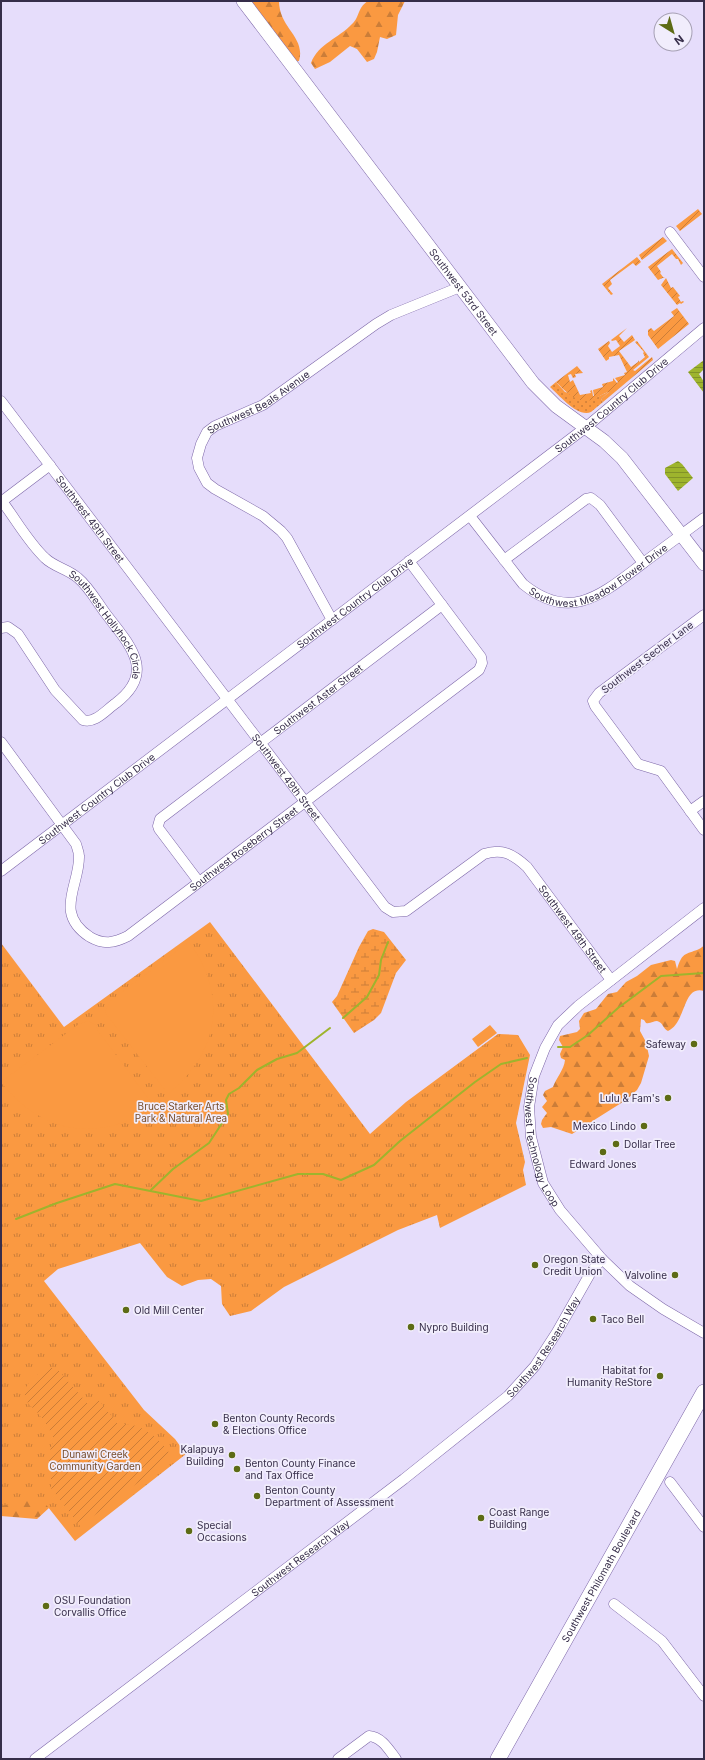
<svg xmlns="http://www.w3.org/2000/svg" width="705" height="1760" font-family="Inter,sans-serif">
	<defs>
		<pattern id="grass-dots" width="8" height="8" patternUnits="userSpaceOnUse"><rect width="8" height="8" fill="#fa9941"/><path d="M2 2h.1M6 6h.1" fill="none" stroke="#cb7d38" stroke-width="1.8" stroke-linecap="round"/></pattern>
		<pattern id="forest-firs" width="22" height="20" patternUnits="userSpaceOnUse"><rect width="22" height="20" fill="#fa9941"/><path d="M5 1l3.5 6h-7zM16 11l3.5 6h-7z" fill="#cb7d38"/></pattern>
		<pattern id="wetland-marsh" width="20" height="14" patternUnits="userSpaceOnUse"><rect width="20" height="14" fill="#fa9941"/><path d="M1 5h8M5 5V1M11 12h8M15 12V8" fill="none" stroke="#cb7d38"/></pattern>
		<pattern id="park-tufts" width="24" height="20" patternUnits="userSpaceOnUse"><rect width="24" height="20" fill="#fa9941"/><path d="M3 7l-1-3M5 7V3M7 7l1-3M15 17l-1-3M17 17v-4M19 17l1-3" fill="none" stroke="#cb7d38"/></pattern>
		<pattern id="garden-furrows" width="10" height="10" patternUnits="userSpaceOnUse"><rect width="10" height="10" fill="#fa9941"/><path d="M-1 1l2-2M0 10L10 0M9 11l2-2" fill="none" stroke="#cb7d38"/></pattern>
		<pattern id="water-rules" width="6" height="5" patternUnits="userSpaceOnUse"><rect width="6" height="5" fill="#9eb42d"/><path d="M0 2.5h6" fill="none" stroke="#829328"/></pattern>
	</defs>
	<rect width="100%" height="100%" fill="#e6ddfb"/>
	<path fill="url(#grass-dots)" d="M556,382L565,392L593,399L610,391L601,399L603,402C599,405 595,409 591,412C578,418 559,395 550,387Z"/>
	<path fill="url(#forest-firs)" d="M247,1H279C279,28 306,37 299,61L291,62Z
		M368,1H405L398,15L396,35L387,39L380,37L377,52L374,59L367,62L357,49L350,46L330,62L315,69L311,63C318,44 339,38 352,24C360,17 357,8 368,1Z
		M704,945V991C682,985 687,1022 668,1031C663,1029 663,1022 657,1021C654,1021 650,1024 646,1023L644,1020L641,1019L640,1031L646,1042L649,1056L641,1083L637,1090L626,1100L572,1134L551,1127L543,1128L541,1124L542,1120L547,1113L542,1107L547,1101L543,1095L545,1091L553,1087C556,1078 564,1070 565,1060L561,1058L560,1054L563,1047L559,1040L560,1036L577,1032L580,1029L579,1021L584,1013L596,1009L608,994L617,992L626,982L637,976L651,965L671,960L675,961L677,969C678,966 679,962 681,959C686,950 698,953 704,945Z
		M1,1399L49,1508L37,1519L1,1516Z"/>
	<path fill="url(#wetland-marsh)" d="M373,929L384,932L406,960L396,973L381,1013L374,1020L354,1033L332,1002L337,996L359,947L368,931Z"/>
	<path fill="url(#park-tufts)" d="M210,922L370,1134L406,1102L498,1034L518,1035L530,1055L516,1123L525,1162L523,1170L526,1185L440,1228L437,1215L398,1230L284,1287L251,1311L230,1316L222,1304L221,1286L211,1279L198,1280L182,1286L167,1277L140,1243L58,1269L44,1281L144,1410L175,1439L186,1454L75,1541L40,1497L1,1506V943L64,1027Z"/>
	<path fill="url(#garden-furrows)" d="M698,209L702,214L680,231L676,226Z
		M663,237L667,241L642,260L639,255Z
		M672,249L683,263L681,265L678,259H676L672,254L657,266L661,272L660,273L663,277H665L658,280L648,267Z
		M637,257L641,262L636,266L633,263L610,280L612,284L608,288L613,294L611,295L602,284Z
		M666,278L671,288L673,287L680,296L678,297L681,302L683,301L684,302L681,304L680,303L677,305L661,285Z
		M677,308L689,324L658,349L648,335V330L651,328L654,331L674,316L671,312Z
		M627,328L619,336L624,342L632,335L635,340L619,351L631,367L638,362V360L639,362L645,357L643,353L644,352L635,342L637,341L649,357L633,370L635,371L652,357L653,360L603,402L601,399L609,392C603,393 599,397 594,399C578,405 567,393 556,382L577,366L583,373L575,374L576,377L573,378L571,374L568,375L570,382L573,380L580,395L591,393L590,391L592,390L593,396H594L593,390L603,387L602,384L613,381V378L617,383L618,382L615,378L625,375L624,373L627,372L619,355L609,357V359L606,361L598,349L609,341L610,343L608,346L612,352L620,346L616,340L612,341L611,340Z
		M49,1367L58,1370L88,1404L97,1398L118,1424C141,1422 160,1438 172,1457L80,1526L51,1488V1477L53,1472L48,1457L54,1439C50,1429 44,1420 37,1412C35,1409 31,1407 28,1403C17,1387 37,1374 49,1367Z"/>
	<path fill="#fa9941" d="M189,942C228,995 219,1053 168,1094L107,1015L105,1011L110,1001Z
		M88,1021L96,1025L98,1031L154,1106C100,1144 41,1134 1,1082L79,1024Z
		M490,1025L497,1033L478,1047L472,1039Z"/>
	<path fill="url(#water-rules)" d="M704,360V369L699,374L704,382V393L688,372Z
		M678,461L682,464L693,478L678,491L665,474V468Z"/>
	<g fill="none" stroke-linecap="round" stroke-linejoin="round">
		<path stroke="#9eb42d" stroke-width="2" d="M343,1018L367,997L379,975L381,960L388,942
			M558,1047H570L588,1035L618,1008L661,976L704,973
			M151,1190L173,1169L209,1143L228,1114L226,1100L229,1094L239,1088L257,1070L277,1059L297,1053L330,1028
			M16,1219L57,1203L115,1184L201,1201L298,1174H323L341,1180L374,1165L400,1141L475,1082L501,1064L527,1058"/>
		<defs>
			<g id="minor">
				<path d="M670,232L704,277"/>
				<path id="s1" d="M1,401L385,907L393,912L406,911L484,854C502,848 513,854 527,867L611,980"/>
				<path id="s2" d="M1,500C15,518 28,542 45,558C54,567 68,569 78,578C89,587 97,602 106,614C129,644 157,672 116,703C106,710 95,724 83,720L55,690L18,634L8,627L1,628"/>
				<path d="M1,502L50,465"/>
				<path id="s3" d="M470,516L523,584C571,623 602,594 642,564C663,548 684,533 704,518"/>
				<path d="M504,560L586,499L591,498L600,505L643,563"/>
				<path d="M704,615L599,693L593,701L595,706L638,764L661,771L704,830"/>
				<path id="s4" d="M332,620L287,538L281,531L263,516L215,489L207,483L199,468L197,458L201,444L207,432L215,426L263,405L376,324L391,315L460,287"/>
				<path id="s5" d="M1,742L76,844C77,848 79,852 79,856C80,885 53,913 90,937C104,945 114,943 128,936L479,670L482,663L481,657L409,561"/>
				<path d="M690,811L704,801"/>
				<path id="s6" d="M1,871L585,428L704,328"/>
				<path id="s7" d="M199,882L159,829L158,826L160,819L442,605"/>
				<path id="s8" d="M704,908L578,1006L558,1025L545,1048L534,1076L529,1107L531,1137L543,1183L560,1210L602,1259L630,1286L663,1309L704,1333"/>
				<path d="M670,1482L704,1527"/>
				<path d="M614,1604L662,1641L704,1696"/>
				<path id="s9" d="M35,1759L404,1479L508,1396L535,1366L557,1332L591,1272L602,1259"/>
				<path d="M338,1759L369,1736C382,1737 389,1750 396,1759"/>
			</g>
			<g id="major">
				<path id="s10" d="M243,1L533,383L556,406L604,441L622,458L704,564"/>
			</g>
			<g id="highway">
				<path id="s11" d="M498,1759L704,1392"/>
			</g>
		</defs>
		<use href="#minor" stroke="#7d67a8" stroke-width="11"/>
		<use href="#major" stroke="#7d67a8" stroke-width="14"/>
		<use href="#highway" stroke="#7d67a8" stroke-width="16"/>
		<use href="#minor" stroke="#fff" stroke-width="10"/>
		<use href="#major" stroke="#fff" stroke-width="13"/>
		<use href="#highway" stroke="#fff" stroke-width="15"/>
	</g>
	<g fill="#5d6b15" stroke="#f1edfc" stroke-width="1.5">
		<circle cx="694" cy="1044" r="4"/>
		<circle cx="668" cy="1098" r="4"/>
		<circle cx="644" cy="1126" r="4"/>
		<circle cx="616" cy="1144" r="4"/>
		<circle cx="603" cy="1152" r="4"/>
		<circle cx="535" cy="1265" r="4"/>
		<circle cx="675" cy="1275" r="4"/>
		<circle cx="126" cy="1310" r="4"/>
		<circle cx="593" cy="1319" r="4"/>
		<circle cx="411" cy="1327" r="4"/>
		<circle cx="660" cy="1376" r="4"/>
		<circle cx="215" cy="1424" r="4"/>
		<circle cx="232" cy="1455" r="4"/>
		<circle cx="237" cy="1469" r="4"/>
		<circle cx="257" cy="1496" r="4"/>
		<circle cx="481" cy="1518" r="4"/>
		<circle cx="189" cy="1531" r="4"/>
		<circle cx="46" cy="1606" r="4"/>
	</g>
	<g text-anchor="middle" dominant-baseline="central" stroke-width="3.5" stroke-linejoin="round" paint-order="stroke">
		<g font-size="10" fill="#362d49" stroke="#f1edfc">
			<text stroke="none"><textPath href="#s10" startOffset="365">Southwest 53rd Street</textPath></text>
			<text stroke="none"><textPath href="#s4" startOffset="306">Southwest Beals Avenue</textPath></text>
			<text stroke="none"><textPath href="#s6" startOffset="768">Southwest Country Club Drive</textPath></text>
			<text stroke="none"><textPath href="#s1" startOffset="148">Southwest 49th Street</textPath></text>
			<text stroke="none"><textPath href="#s3" startOffset="173">Southwest Meadow Flower Drive</textPath></text>
			<text stroke="none"><textPath href="#s6" startOffset="444">Southwest Country Club Drive</textPath></text>
			<text stroke="none"><textPath href="#s2" startOffset="167">Southwest Hollyhock Circle</textPath></text>
			<text transform="translate(647 657) rotate(-37)">Southwest Secher Lane</text>
			<text stroke="none"><textPath href="#s7" startOffset="275">Southwest Aster Street</textPath></text>
			<text stroke="none"><textPath href="#s1" startOffset="472">Southwest 49th Street</textPath></text>
			<text stroke="none"><textPath href="#s6" startOffset="120">Southwest Country Club Drive</textPath></text>
			<text stroke="none"><textPath href="#s5" startOffset="413">Southwest Roseberry Street</textPath></text>
			<text stroke="none"><textPath href="#s1" startOffset="879">Southwest 49th Street</textPath></text>
			<text stroke="none"><textPath href="#s8" startOffset="312">Southwest Technology Loop</textPath></text>
			<text stroke="none"><textPath href="#s9" startOffset="657">Southwest Research Way</textPath></text>
			<text stroke="none"><textPath href="#s9" startOffset="333">Southwest Research Way</textPath></text>
			<text stroke="none"><textPath href="#s11" startOffset="210">Southwest Philomath Boulevard</textPath></text>
		</g>
		<g font-size="10" fill="#362d49" stroke="#f1edfc" text-anchor="start">
			<text x="686" y="1044" text-anchor="end">Safeway</text>
			<text x="660" y="1098" text-anchor="end">Lulu &amp; Fam's</text>
			<text x="636" y="1126" text-anchor="end">Mexico Lindo</text>
			<text x="624" y="1144">Dollar Tree</text>
			<text x="603" y="1164" text-anchor="middle">Edward Jones</text>
			<text x="543" y="1259">Oregon State<tspan x="543" dy="12">Credit Union</tspan></text>
			<text x="667" y="1275" text-anchor="end">Valvoline</text>
			<text x="134" y="1310">Old Mill Center</text>
			<text x="601" y="1319">Taco Bell</text>
			<text x="419" y="1327">Nypro Building</text>
			<text x="652" y="1370" text-anchor="end">Habitat for<tspan x="652" dy="12">Humanity ReStore</tspan></text>
			<text x="223" y="1418">Benton County Records<tspan x="223" dy="12">&amp; Elections Office</tspan></text>
			<text x="224" y="1449" text-anchor="end">Kalapuya<tspan x="224" dy="12">Building</tspan></text>
			<text x="245" y="1463">Benton County Finance<tspan x="245" dy="12">and Tax Office</tspan></text>
			<text x="265" y="1490">Benton County<tspan x="265" dy="12">Department of Assessment</tspan></text>
			<text x="489" y="1512">Coast Range<tspan x="489" dy="12">Building</tspan></text>
			<text x="197" y="1525">Special<tspan x="197" dy="12">Occasions</tspan></text>
			<text x="54" y="1600">OSU Foundation<tspan x="54" dy="12">Corvallis Office</tspan></text>
		</g>
		<g font-size="10" fill="#774d2b" stroke="#f1edfc">
			<text x="181" y="1106">Bruce Starker Arts<tspan x="181" dy="12">Park &amp; Natural Area</tspan></text>
			<text x="95" y="1454">Dunawi Creek<tspan x="95" dy="12">Community Garden</tspan></text>
		</g>
	</g>
	<rect width="705" height="1760" fill="none" stroke="#362d49" stroke-width="4"/>
	<g transform="translate(673 32) rotate(143)"><circle r="19" fill="#f1edfc" stroke="#a6a0b4"/>
	<path d="M0-3L7 15L0 10L-7 15Z" fill="#5d6b15"/>
	<text y="-6" font-size="11" font-weight="bold" text-anchor="middle" fill="#362d49">N</text>
	</g>
</svg>
